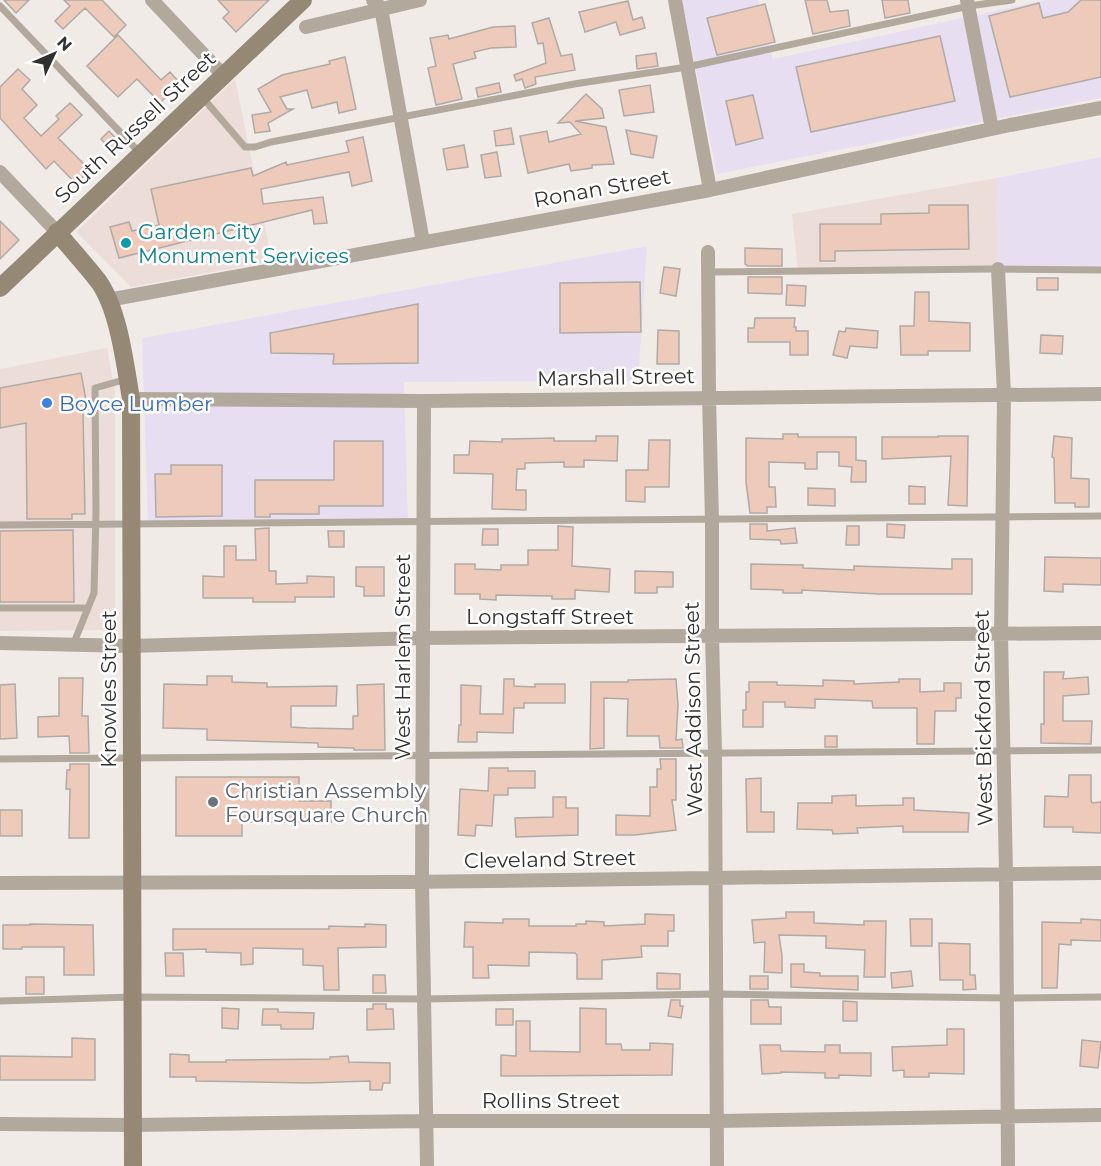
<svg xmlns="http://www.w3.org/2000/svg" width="1101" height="1166" font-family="Montserrat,sans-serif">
	<rect width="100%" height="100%" fill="#f1ebe8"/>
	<path fill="#e8def2" d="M682,0H758L773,59L1046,0H1101V98L717,174Z
		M1101,157V270L998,269L997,178Z
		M647,246L638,381L404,382L408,522L148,524L142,338Z"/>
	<path fill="#ecddd8" d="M235,79L272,261L131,287L76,232Z
		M997,178L998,269L798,271L792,214Z
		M107,348L115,391V630L0,631V369Z"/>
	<path fill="#edcab9" stroke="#b0aaa7" stroke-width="1.5" d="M4,0H29L16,13Z
		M64,0H102L126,25L114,37L85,8L63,29L55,21L70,6Z
		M218,0H269L236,32L223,18L229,12Z
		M805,0H827L830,12L848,10L850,26L813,34Z
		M882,0H908L910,13L885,18Z
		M1081,0H1101V77L1010,97L989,16L1039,3L1043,18L1068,12Z
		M628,1L633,20L642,17L645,28L620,35L616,22L585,32L579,12Z
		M765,4L775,42L717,55L707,18Z
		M549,18L561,56L572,54L575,70L535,77L536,84L525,88L522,79L516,81L514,75L546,63L543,43L538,44L532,23Z
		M515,26L516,47L491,48L474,52L476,58L453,64L462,99L436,105L428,68L436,66L430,38L448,35L449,39L493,27Z
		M118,35L161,80L170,72L180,83L160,103L137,79L118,97L87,66Z
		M940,36L955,101L811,132L796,67Z
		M656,53L658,66L637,69L636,56Z
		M345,57L356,109L339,113L337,102L312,108L307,90L280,97L287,109H293L268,123L270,131L255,133L252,115L271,112L258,89L282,75L330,64L329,61Z
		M18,69L30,80L22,89L37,105L24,118L41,136L59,119L56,116L70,103L82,115L58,138L90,170L76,184L54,161L46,169L0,118V87Z
		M499,83L501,92L478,97L476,88Z
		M650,85L654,112L624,116L619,90Z
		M586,94L602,109L604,118L575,121L606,127L614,164L592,165V168L571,171L569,164L528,173L520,136L547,131L549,142L581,134L570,122L558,123Z
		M753,95L763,138L736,145L726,101Z
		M511,128L514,144L496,146L494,131Z
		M626,130L657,136L653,158L631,154Z
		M109,131L122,145L114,153L101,139Z
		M363,137L372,181L352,186L349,172L261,189L263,204L323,197L327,223L314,224L312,210L119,258L110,227L129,222L132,231L159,225L151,189L251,168L253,176L286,162L287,165L349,152L346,141Z
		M464,145L468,167L447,170L443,149Z
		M497,152L501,176L485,178L481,155Z
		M929,205H968L969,249L835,251V261H820V224H881V214L929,213Z
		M0,221L19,240L0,259Z
		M745,248L782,249V266H748L745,264Z
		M664,267L680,269L676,296L660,293Z
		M748,277H782V294L748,293Z
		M1037,278H1058V290H1037Z
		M640,282L641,332L560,333V283Z
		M787,285L806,286L805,306L786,305Z
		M915,292H929V321L970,323V351H928V355H901L900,326H914Z
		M418,304V363L333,364L334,354L271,353L270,333Z
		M755,318H795L794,327H796V331H808V355H790V342H748V328H754Z
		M846,328L878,331L877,348L850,346L847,358L833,355L839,331L845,332Z
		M658,330L679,331V364H657Z
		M1041,335L1063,336L1062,354L1040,353Z
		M81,373L88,411L83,412L85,514H72V519H27L26,423L0,428V388Z
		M783,434H798V437H856V460L866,461V482H851L852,467L839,466V452H817V469H805V463L769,462V487H775L776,507H767V513H750L746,482V438L783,439Z
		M596,436H618L617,461L584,460V467H564V462L525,463V469H517L516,490H526V510L492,509L493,474L454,473V455H469L470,441L502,442V439L554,438V441H596Z
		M938,436H968L967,506L948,505L951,456L882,459V437H938Z
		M1054,436L1072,438L1071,478L1089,479V507H1075V503H1055L1054,458L1052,457Z
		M649,440H670L669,487H645V502L626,501V470H648Z
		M334,441H383V506H319V514H270V517H255V480H334Z
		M171,465H222V516L156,517L155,474H171Z
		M909,486L925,487V504H909Z
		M808,488L835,489V506L808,505Z
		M750,524H767V531L795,528L797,543L781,544L780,540L750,539Z
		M887,524L905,525L904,538L887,537Z
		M558,526L573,527L572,566L610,569L609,592L575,590V599H552V596L496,595V600L480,599V594H455V564H475V569L501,570V565H528V550H558Z
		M847,526H859V545H846Z
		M269,528V571H276V584L307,583V576L334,577V597H295V602H253V598H203V576L224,577V546H236V560H256L255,529Z
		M483,529H498V545H482Z
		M73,530L74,602H0V531Z
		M328,531H344V547H329Z
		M1045,557L1101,558V585L1063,584V592L1044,591Z
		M952,559H972V594H879L802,590V593H783V590L751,589V564L803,565V568L854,570V566L952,569Z
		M356,567H384V596H364V587L356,586Z
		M635,571L673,572V587H657V593H635Z
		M1044,672H1064L1063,679L1088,677L1089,694L1063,696V721H1092L1091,744L1041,743V724H1044Z
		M207,676H232V682L267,683V687L337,686L336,706H291V727L307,728L353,729V716H358L357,685L384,684L385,750H354V748L318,747V743L207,740V729L163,728L164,684L207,685Z
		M59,678H83L82,716H88L89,753H70L69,736L38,737V717L59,716Z
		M504,679H514V686L535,687V684H565V703H524V708H514L513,733L477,732V742H458L459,725H461V685L481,686L480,714H503Z
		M676,679L678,705L676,740L682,739L683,748H660L659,736H627L628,699L604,698V748L590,749L591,682H628V680Z
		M899,679H920V692L944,691V683H961V698H956V711H935L934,744H917V708H873L872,701L815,699V708L785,707V702H763V727H743V710H746V692H749V682H777V685L823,686V680L854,681V684L899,682Z
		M15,684L17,738L0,739V685Z
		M825,736H837V747H825Z
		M660,759H676V800H672L676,830L635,835H616V815L650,816V787H657V769H661Z
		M70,764H89V838H69L70,789H66L67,770H70Z
		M489,768H508V771H535V788H508V795H494L492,826L476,825L475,836L458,835L460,789L488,791Z
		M1069,775H1091V800L1092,803L1101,802V833L1073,832V827H1044L1045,796L1068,797Z
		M176,777H299V801H331V822H242V836H176Z
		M761,778V812H774V832H747L746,779Z
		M856,795V806L903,805V798H914V810L969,813L968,832H903V826L857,828L858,833L833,834L832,830L797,829L798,803H832V796Z
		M553,797H566V808H578V835L516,837L515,818L553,817Z
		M0,810H22V836H0Z
		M786,912H814V923L864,925V921H886L885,977H864L865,950L826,948V936L779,935L782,956V973L764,972L765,942L754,943L752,920L786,918Z
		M645,914L674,915V931H668V946H641L642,957L602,960V979H577V955L575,953L529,952V966L488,965L489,978H473V947H464L465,922L503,923V919H529V926H576V924H586V921L604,922V926L645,924Z
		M910,919H932V946H911Z
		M1081,919L1101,920V941L1071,940V945L1059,944L1057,988H1042V922L1081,923Z
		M30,924L93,925L94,975H64V947H22V949H3V925H30Z
		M365,924L386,925V947L338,948L339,990H324L323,966L303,965V949L253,948V964L241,965V953L206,952V949L173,950V929H329V926L365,927Z
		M939,943L970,944V975H975L976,989L963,990V980H940Z
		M165,953H183L184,976H166Z
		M791,964H804V972L820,973V976H858V990L791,987Z
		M911,971L913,986L892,988L891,973Z
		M657,973L680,974V989H657Z
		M373,975H385L386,993H373Z
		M750,976H768V989H750Z
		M26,977H44V994H26Z
		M671,1000H680V1006H683L681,1018L668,1016Z
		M751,1000H768L769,1007H781V1024H751Z
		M843,1001L857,1002V1021H843Z
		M373,1004H386V1009H393L394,1029L367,1030V1009H373Z
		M222,1008L239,1009L238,1029L222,1028Z
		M580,1008L606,1009V1044H621L622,1050H650V1043L673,1044L672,1075L501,1076V1055L516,1056V1021H530V1051L580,1052Z
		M263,1009H278V1012L314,1013L313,1029H281V1025H262Z
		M496,1009H513V1025H496Z
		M947,1029H964V1074L929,1073V1077H904V1070L893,1071L892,1047L947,1045Z
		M72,1038L95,1039V1080H0V1056L72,1057Z
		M1082,1040L1101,1042L1098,1068L1080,1066Z
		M760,1045H780L781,1051L825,1052V1045H840V1053H871V1076L839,1075V1078H825V1073L781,1072V1073L762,1074Z
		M170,1054L189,1055V1062H226V1060L330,1059V1057L348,1056L349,1062L390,1063V1083H383L382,1090H370V1081L308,1083L196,1081V1077H170Z"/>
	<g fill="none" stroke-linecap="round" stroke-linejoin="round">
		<path stroke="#b2a99c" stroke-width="7" d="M0,6L140,153
			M203,98L245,147H255L271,142L574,84L687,67L969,6L1012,0
			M708,272L990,269L1101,270
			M0,525L1101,516
			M0,608H88
			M73,645L94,593L96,512L95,388L127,379
			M0,759L1101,750
			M0,1001L133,997L424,999L716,994L1007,998L1101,997"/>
		<path stroke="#b2a99c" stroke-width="14" d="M152,0L223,75
			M373,0L381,8L423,242
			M675,0L710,190
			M967,0L992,129
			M306,27L420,0
			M0,172L57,232
			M708,252L709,397L712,521V636L715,753L717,1166
			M998,269L1004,394L1001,634L1006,873L1008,1166
			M108,300L710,190L1010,125L1101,108
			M131,399L424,401L1101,394
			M424,401L422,882L427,1166
			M0,643L130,646L423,638L1101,633
			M0,883L404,882L1101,873
			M0,1124L133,1125L427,1121H717L1101,1115"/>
		<path stroke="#958875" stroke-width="18" d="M57,232C71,249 86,265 99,282C119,311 125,364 131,399L133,1166
			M0,288L303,0"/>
	</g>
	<circle fill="#0f9aa8" stroke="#fff" stroke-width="2" cx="126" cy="243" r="6"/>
	<circle fill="#3f7fe0" stroke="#fff" stroke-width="2" cx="47" cy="403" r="6"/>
	<circle fill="#6b7280" stroke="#fff" stroke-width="2" cx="213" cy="802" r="6"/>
	<g text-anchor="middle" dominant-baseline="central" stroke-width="5" stroke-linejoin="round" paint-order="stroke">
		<g font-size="21" fill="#32302f" stroke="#fff">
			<text transform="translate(135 127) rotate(-43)">South Russell Street</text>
			<text transform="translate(602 188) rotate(-10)">Ronan Street</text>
			<text transform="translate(616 377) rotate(-1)">Marshall Street</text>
			<text x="550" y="616">Longstaff Street</text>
			<text transform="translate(402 657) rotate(-90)">West Harlem Street</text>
			<text transform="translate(108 689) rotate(-90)">Knowles Street</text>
			<text transform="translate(693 709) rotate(-91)">West Addison Street</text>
			<text transform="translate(983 718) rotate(-91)">West Bickford Street</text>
			<text transform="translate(550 859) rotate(-1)">Cleveland Street</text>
			<text x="551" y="1100">Rollins Street</text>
		</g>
		<g font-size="21" fill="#0d838f" stroke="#fff" text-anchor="start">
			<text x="138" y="231">Garden City<tspan x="138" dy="24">Monument Services</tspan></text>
		</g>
		<g font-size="21" fill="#366cbe" stroke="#fff" text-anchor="start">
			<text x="59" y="403">Boyce Lumber</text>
		</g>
		<g font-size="21" fill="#5b616d" stroke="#fff" text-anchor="start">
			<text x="225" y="790">Christian Assembly<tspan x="225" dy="24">Foursquare Church</tspan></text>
		</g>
	</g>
	<g transform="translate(54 54) rotate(46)" stroke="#ffffff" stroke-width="4.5" paint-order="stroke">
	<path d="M0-4.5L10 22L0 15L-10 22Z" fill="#32302f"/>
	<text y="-9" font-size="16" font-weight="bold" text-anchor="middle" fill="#32302f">N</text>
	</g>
</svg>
